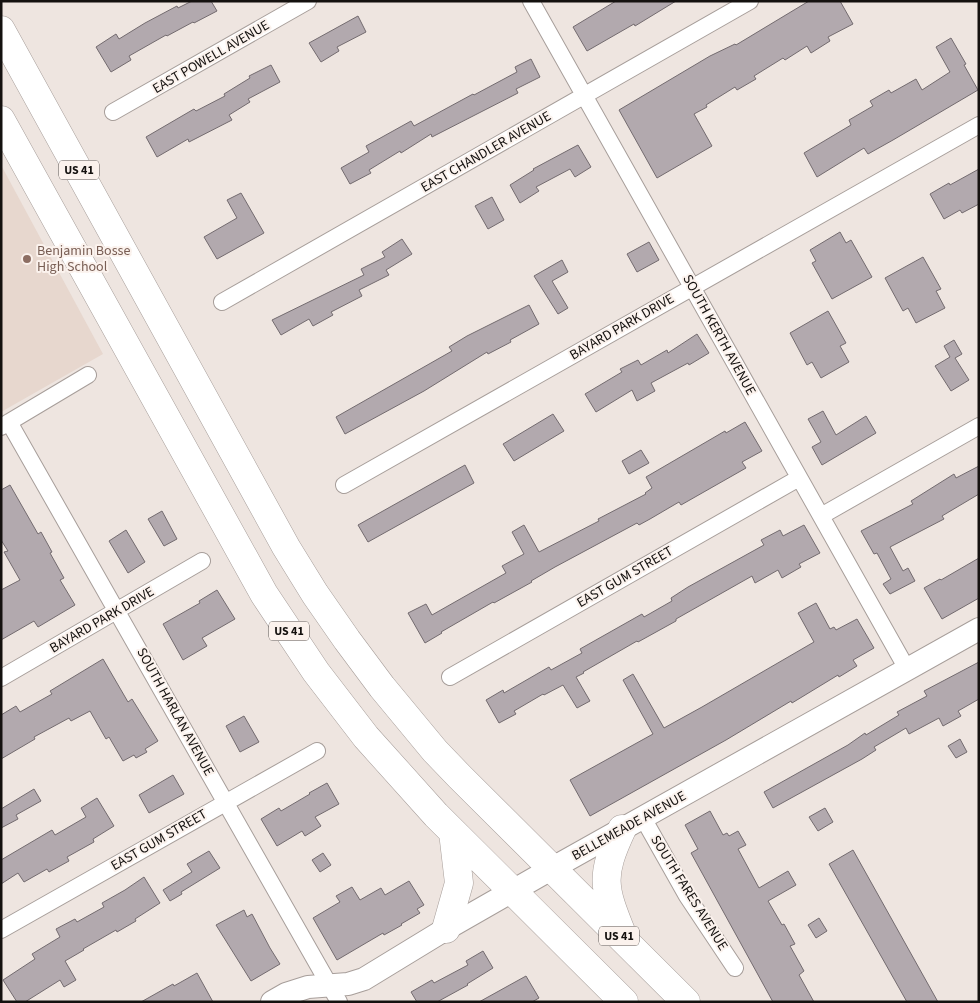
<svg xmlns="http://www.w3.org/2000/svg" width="980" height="1003" font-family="'Source Sans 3',sans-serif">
	<rect width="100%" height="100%" fill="#eee5e0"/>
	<path fill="#e7d7ce" d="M1,165L103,354L1,412Z"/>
	<path fill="#b2a9ae" stroke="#736b6f" d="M192,1H211L217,11L194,23L193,22L167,36L166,35L129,56L131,60L111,72L96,47L116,34L119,39L145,23L177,6L178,8Z
		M616,1H676L635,26L634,24L587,51L573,27Z
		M809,1H840L853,24L828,37L830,41L811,53L807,46L785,60L783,58L754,76L756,79L737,90L735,87L706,105L707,107L694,114L712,146L657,178L619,110L710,56L735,44L736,45Z
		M358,16L366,32L337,47L339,51L321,62L309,43Z
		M951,38L966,64L964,65L978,90L893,140L868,154L864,148L817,177L804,153L851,125L849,120L873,106L870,101L889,90L891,93L916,79L922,90L950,72L936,47Z
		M531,59L540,77L516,89L518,93L432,137L431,134L401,153L400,151L369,170L371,173L350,184L341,168L369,152L366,146L411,121L414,126L473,94L474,95L517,72L515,67Z
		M271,65L280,82L248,99L250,102L229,115L232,120L189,142L188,139L157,157L146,137L194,109L196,111L225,96L224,94L250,78L249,76Z
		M578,145L591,167L575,177L570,169L536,187L539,191L520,203L510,185L534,170L533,169Z
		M979,169V204L962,213L960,210L944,219L930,194L949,183L950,185Z
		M241,193L264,233L217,259L204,237L237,218L227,200Z
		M492,197L504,220L488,229L475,206Z
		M840,232L846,243L851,240L872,277L832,299L812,263L816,261L810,250Z
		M402,239L412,254L386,270L389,275L359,290L362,296L331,312L333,315L313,326L309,319L281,335L272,320L364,275L361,269L385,257L382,252Z
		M649,242L659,260L637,272L627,254Z
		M923,257L941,289L936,291L945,308L916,323L908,308L903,311L885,278Z
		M562,260L568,272L552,281L568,308L558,314L534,276Z
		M529,305L539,324L510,340L511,342L488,354L487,352L424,391L345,434L336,417L452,351L449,347L467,336Z
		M828,311L846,343L840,346L849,362L821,378L812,362L807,365L790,333Z
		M697,334L709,353L689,365L688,363L651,383L655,391L637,401L632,390L596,412L585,394L622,372L620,369L638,360L641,365L667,350L668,353Z
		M954,340L962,354L955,358L969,380L951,391L935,366L950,357L944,346Z
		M823,411L836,435L866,416L876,433L822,465L812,447L821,442L808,419Z
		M553,414L564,431L514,461L503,444Z
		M745,422L762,451L742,462L746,468L681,505L679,502L650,519L639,525L637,523L555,567L531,581L532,582L494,603L493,602L441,632L442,633L425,643L408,613L426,604L432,615L506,573L502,566L524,554L512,532L524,525L539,552L599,521L598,519L646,494L645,493L652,488L646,477L725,431L726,433Z
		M641,450L649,463L629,474L622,461Z
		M465,465L474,483L368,542L358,525Z
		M979,466V494L942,516L944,519L890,547L903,571L908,568L915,581L890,594L883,584L891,579L877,553L874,554L861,531L913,504L911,501L954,474L956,478Z
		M10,485L38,534L41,532L52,552L50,553L64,578L60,580L75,605L38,627L34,621L1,640V590L20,580L4,552L8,551L1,540V490Z
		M162,511L177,539L164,546L148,519Z
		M804,525L820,553L799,564L801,567L782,578L778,570L755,583L752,576L676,619V621L638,642L637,641L583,672L584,673L576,677L590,701L577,708L563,685L544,695L543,694L514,711L516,714L499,723L486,700L503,690L504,693L549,667L551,670L582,653L580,649L642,614L644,617L672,601L671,598L688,587L764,545L761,540L780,530L783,536Z
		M126,530L145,562L128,573L109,541Z
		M979,558V598L942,619L924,588L940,579L941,580Z
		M217,590L235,619L202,638L207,646L183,660L163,624L200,603L199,601Z
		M816,603L830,629L834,627L836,630L857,619L874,648L853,660L857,666L839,677L838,675L792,703L791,701L726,740L590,816L570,780L653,734L623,680L633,674L664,728L702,707L814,642L798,613Z
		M103,659L128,702L132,699L158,741L145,749L147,752L136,758L134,755L123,761L109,737L106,739L90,711L71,721L69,718L34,737L35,739L1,759V715L16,706L20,712L52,694L50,691Z
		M979,662V699L958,711L961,716L943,726L939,718L909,734L906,728L874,747L876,750L862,759L773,808L764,792L848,745L865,733L866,735L899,715L897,712L927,696L924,691Z
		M244,716L259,742L240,752L226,726Z
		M960,739L967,752L956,758L948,746Z
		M173,775L184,794L149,813L139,795Z
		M327,783L339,804L315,817L321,826L305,836L302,831L277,846L261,819L279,808L281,811L310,794L309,793Z
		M34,789L41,801L16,815L18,819L1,828V809Z
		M97,798L114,826L93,839L94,842L67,857L69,861L49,872L47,869L24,882L18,873L1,884V860L52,830L55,835L86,817L81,808Z
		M825,808L833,822L818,831L809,817Z
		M710,811L723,835L727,833L729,836L738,831L746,845L738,849L759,888L788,871L796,885L768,901L782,925L784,924L795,944L790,946L804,971L799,975L814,1002H773L691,853L698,849L685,825Z
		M853,850L938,1002H907L829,864Z
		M209,851L220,868L181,892L182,894L170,901L163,890L192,872L187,864Z
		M323,853L331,865L320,872L312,860Z
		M144,877L160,903L135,919L136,921L117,932L116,930L83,949L84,950L65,961L76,980L64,987L60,980L25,1002H17L3,980L35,959L32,954L60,937L56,929L75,919L77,922L104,907L102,903L125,890Z
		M409,881L424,905L417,909L420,913L401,924L402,925L384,935L383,933L337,960L313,918L340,902L336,896L352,887L360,900L381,888L385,895Z
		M244,910L247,917L252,914L270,948L280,964L251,981L216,925Z
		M819,918L827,931L816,938L808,925Z
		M483,951L493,968L467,984L468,985L437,1002H417L411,992L432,980L434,983L468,965L466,961Z
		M197,973L213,1002H141L173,984L174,986Z
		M526,976L539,998L532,1002H479Z"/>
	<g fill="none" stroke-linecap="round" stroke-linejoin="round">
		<defs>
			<path id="street" d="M531,1L907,669
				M113,112L308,1
				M222,302L750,1
				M9,422L339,1002
				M1,427L88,375
				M344,485L979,125
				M821,516L979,426
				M450,677L799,478
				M1,678L202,561
				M643,818L687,896L735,968
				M1,930L317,751"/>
			<path id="secondary" d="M272,1002L286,994L308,987L348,984L364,979L446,929L551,869L979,629"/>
			<path id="highway" d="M1,30L286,547L315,594L347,640L382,687L435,751L460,777L686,1002
				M1,120L264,594L316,672L366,737L436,815L624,1002
				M446,929L459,883L453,832
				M622,934C603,887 600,876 622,829"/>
		</defs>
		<use href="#street" stroke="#a79e9a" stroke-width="18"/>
		<use href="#secondary" stroke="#a79e9a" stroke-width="24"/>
		<use href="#highway" stroke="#a79e9a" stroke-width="29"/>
		<use href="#street" stroke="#fff" stroke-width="16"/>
		<use href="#secondary" stroke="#fff" stroke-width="22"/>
		<use href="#highway" stroke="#fff" stroke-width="28"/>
	</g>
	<circle fill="#8d6e63" stroke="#fbf2ed" stroke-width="2" cx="27" cy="259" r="5"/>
	<g text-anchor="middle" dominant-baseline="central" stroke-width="4" stroke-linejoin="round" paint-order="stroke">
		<g fill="#fbf2ed" stroke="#595452" stroke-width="1">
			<rect x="59" y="160.5" width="40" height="19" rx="4"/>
			<rect x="269" y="621.5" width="40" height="19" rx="4"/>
			<rect x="599" y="926.5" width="40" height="19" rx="4"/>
		</g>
		<g font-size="12" font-weight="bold" fill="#14110f">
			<text x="79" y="170">US 41</text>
			<text x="289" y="631">US 41</text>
			<text x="619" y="936">US 41</text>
		</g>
		<g font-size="14" fill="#14110f" stroke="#fbf2ed">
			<text transform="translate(211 57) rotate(-30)">EAST POWELL AVENUE</text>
			<text transform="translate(486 152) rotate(-30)">EAST CHANDLER AVENUE</text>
			<text transform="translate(622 327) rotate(-30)">BAYARD PARK DRIVE</text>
			<text transform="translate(719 335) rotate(61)">SOUTH KERTH AVENUE</text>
			<text transform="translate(625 577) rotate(-30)">EAST GUM STREET</text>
			<text transform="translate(102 620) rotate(-30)">BAYARD PARK DRIVE</text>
			<text transform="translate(175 712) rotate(61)">SOUTH HARLAN AVENUE</text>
			<text transform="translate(629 826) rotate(-29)">BELLEMEADE AVENUE</text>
			<text transform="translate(159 840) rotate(-30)">EAST GUM STREET</text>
			<text transform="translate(689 893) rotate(58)">SOUTH FARES AVENUE</text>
		</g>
		<g font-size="14" fill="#785e54" stroke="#fbf2ed" text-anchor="start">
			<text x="37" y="251">Benjamin Bosse<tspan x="37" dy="16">High School</tspan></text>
		</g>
	</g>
	<rect width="980" height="1003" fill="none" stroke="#14110f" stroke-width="5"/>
</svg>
